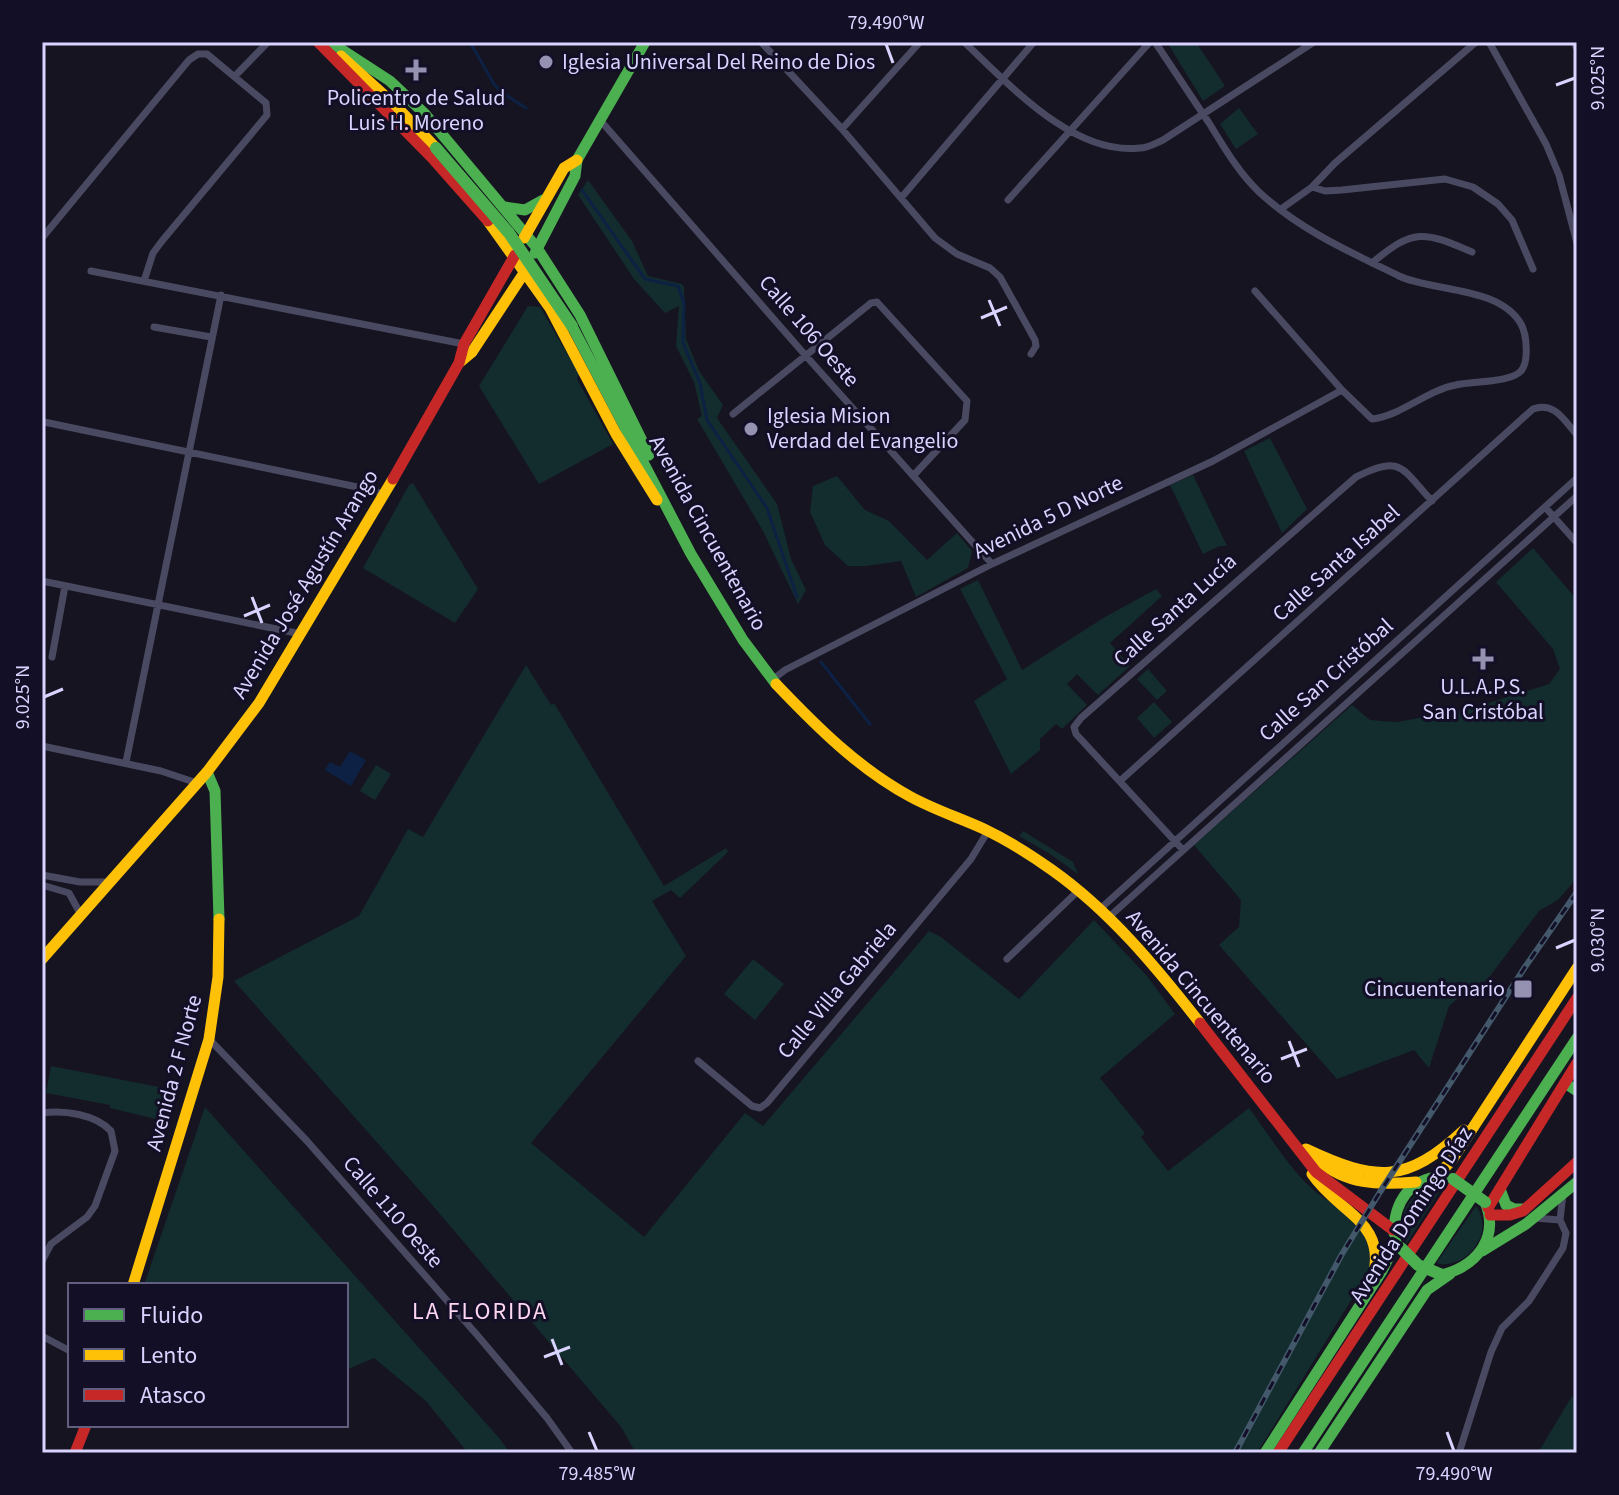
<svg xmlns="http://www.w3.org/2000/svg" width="1619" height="1495" font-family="'Source Sans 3',sans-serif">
	<rect width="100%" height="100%" fill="#161421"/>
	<path fill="#132c2d" d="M1167,42H1196L1225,86L1203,101Z
		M1239,108L1258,134L1236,149L1220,124Z
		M588,180L632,241L648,276L682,284L684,287L686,339L699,371L723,405L717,418L777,504L791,559L806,590L798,604L763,531L697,419L702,416L694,382L676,346L679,306L665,313L634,279L578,195Z
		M528,306L540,307L579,374L577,379L613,444L539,484L479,386Z
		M1270,438L1307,509L1282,533L1244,451Z
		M1193,475L1227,546H1219L1203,554L1170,485Z
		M837,476L865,510L889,521L927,560L957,533L972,551L968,568L916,597L901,561L866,566H848L825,545L810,512L813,486Z
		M413,483L478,589L455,623L363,568L409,485Z
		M1533,548L1577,600V878L1558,900L1539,911L1487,980L1465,992L1449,1006L1429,1068L1414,1050L1337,1079L1219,945L1239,927L1241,900L1194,845L1352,705L1370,720L1397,722L1473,708L1549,684L1560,669L1553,649L1496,582Z
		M978,580L1022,670L1105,617L1156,589L1162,596L1110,643L1130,666L1098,695L1077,674L1067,684L1087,705L1062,729L1056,724L1040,739V750L1011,774L974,701L1007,679L960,589Z
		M526,665L551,705L554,703L664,886L726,848L728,852L680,898L671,890L652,901L686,956L531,1143L644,1237L745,1113L763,1126L929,931L941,937L1019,999L1094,920L1147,976L1175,1014L1100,1078L1145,1133L1141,1137L1168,1171L1249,1108C1267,1132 1284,1160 1305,1182C1336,1213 1368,1215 1374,1263L1257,1453H636L621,1427L428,1200L234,981L359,916L408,829L423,837Z
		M1148,669L1167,691L1157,700L1137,679Z
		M1154,702L1172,722L1154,738L1137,718Z
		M376,765L391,774L375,800L360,791Z
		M1023,831L1073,862L1078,874L1050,854L1019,836Z
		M753,959L784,984L755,1020L724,994Z
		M51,1066L175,1090L168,1122L110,1108V1105L46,1093Z
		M205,1107L500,1439L510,1453H468L426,1401L374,1358L346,1370V1285H144Z
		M1444,1184L1407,1243L1406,1242C1394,1212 1413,1187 1444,1184Z
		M1476,1206C1495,1231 1469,1268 1439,1264L1437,1262Z
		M1572,1396L1577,1398V1453H1538Z"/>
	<path fill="#0d2144" d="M350,751L366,760L351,786L325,770L330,762L340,767Z"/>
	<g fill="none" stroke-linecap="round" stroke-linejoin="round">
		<path stroke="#0d2144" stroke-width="3" d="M470,42L494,84L501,92L526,108
			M582,190L645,279L678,286L684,303L683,343L700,383L707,420L767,508L797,597
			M821,662L870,724"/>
		<path stroke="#4a4962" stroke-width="7" d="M761,42L842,129L935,238L957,254L990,268L1000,277L1035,340L1036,346L1031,354
			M964,42C1009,84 1073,156 1140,148C1148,148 1156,143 1163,140L1314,42
			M1155,42C1173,69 1191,96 1209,123C1224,147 1238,172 1259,192C1300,230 1350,252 1399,276C1433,292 1499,286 1521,324C1527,335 1529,362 1521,371C1510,383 1471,381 1456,385C1427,390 1401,416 1372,419L1342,390L1255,291
			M1489,42L1546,144L1559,175L1577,243
			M1574,42L1577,49
			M235,76L268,42
			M600,120L806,356L992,564
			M842,129L920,42
			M1312,187L1325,191L1342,190L1445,179L1473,187L1498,204L1512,220L1533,269
			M901,198L1034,42
			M1008,200L1150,42
			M1281,209L1312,187L1335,163L1476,42
			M42,238L189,60L198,54H207L266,103L267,115L162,241L153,253L144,281
			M1372,263C1414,228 1423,231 1472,252
			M91,271L464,344
			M154,327L211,337
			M733,414L871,303L877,302L967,401L965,420L913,476
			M44,422L367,489L384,494
			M1545,507L1577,543
			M42,581L301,634
			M52,657L65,586
			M772,680L785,670L992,564L1213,461L1342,390
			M42,746L161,771L197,783
			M126,762L221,295
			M1120,781L1533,409C1554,401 1564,420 1577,435
			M1183,850L1076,734L1074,727L1081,718L1356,477C1402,454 1401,468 1432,501
			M42,875L80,882H109
			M42,885L69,893L81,915
			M1100,909L1577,478
			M1109,917L1577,496
			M1007,959L1078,891
			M209,1039L307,1141L478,1336L547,1418L572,1453
			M698,1061L752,1106L760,1108L767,1103L971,859L988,831
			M42,1113C64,1110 95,1114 111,1131L115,1151L95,1206L87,1217L51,1244L42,1261
			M1535,1218L1560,1220
			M42,1336L70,1351
			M1459,1453L1491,1352L1502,1328L1529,1301L1563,1248L1566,1233L1560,1220L1563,1194"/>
		<path stroke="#4caf50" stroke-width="11" d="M330,42L390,81L425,114L537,248L580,315L649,455
			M505,207L525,210L543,200
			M535,253L575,176L577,160L645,42
			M572,326L691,554L743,640L776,684
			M207,772L215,791L219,919
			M1565,1083L1577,1091
			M1500,1189L1506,1205L1514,1209H1525
			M1394,1233C1394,1201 1410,1179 1442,1176
			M1482,1251L1526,1224L1577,1182
			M1445,1274C1479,1264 1499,1236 1485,1202
			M1265,1453L1382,1271L1396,1242
			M1303,1453L1577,1038
			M1319,1453L1427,1290L1450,1274"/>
		<path stroke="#ffc107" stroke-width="11" d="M341,56L394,104L436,148
			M488,221L550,308L616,434L657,500
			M524,238L564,168L577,160
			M460,362L472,352L526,270
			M776,684C817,727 859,769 911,797C935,810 960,818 984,829C1007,840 1031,855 1052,870C1110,911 1156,967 1200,1023
			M42,959L207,772L259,703L393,479
			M1306,1149C1376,1182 1406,1184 1464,1130
			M1316,1159C1347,1185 1377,1185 1416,1182
			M1312,1174C1339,1214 1387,1221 1373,1277
			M1437,1176L1452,1160L1577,968
			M133,1285L209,1039L218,977L219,919"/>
		<path stroke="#c62828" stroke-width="11" d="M318,42L434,160L488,221
			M393,479L459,363L464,344L515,255
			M1200,1023L1316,1172L1393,1230
			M1488,1208L1577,1063
			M1490,1215H1510L1523,1211L1577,1162
			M75,1453L86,1425
			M1278,1453L1577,998"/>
		<defs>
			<path id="rail" d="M1235,1453L1342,1254L1380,1192L1525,967L1577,892"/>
		</defs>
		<use href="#rail" stroke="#43596b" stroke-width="6"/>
		<use href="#rail" stroke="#130f26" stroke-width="3" stroke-dasharray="9" stroke-linecap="butt"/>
		<path stroke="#4caf50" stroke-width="12" d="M436,148L509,233L572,326
			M1453,1179L1485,1202
			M1401,1248L1418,1265L1440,1274"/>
	</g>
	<path fill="none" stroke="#d9d4ff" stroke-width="3" d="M886,44L893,63M1556,85L1575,78M989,300L1000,326M981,318L1007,307M252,597L262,623M244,616L270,605M44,697L63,689M1556,948L1575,940M1289,1041L1299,1067M1281,1059L1307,1049M552,1339L562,1365M544,1357L570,1347M589,1432L597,1451M1447,1432L1454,1451"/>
	<g fill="#9591b1" stroke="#130f26" stroke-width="3">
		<circle cx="546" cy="62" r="8"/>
		<path d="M412 58h8v8h8v8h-8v8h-8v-8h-8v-8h8z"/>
		<circle cx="751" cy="429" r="8"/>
		<path d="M1479 647h8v8h8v8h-8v8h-8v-8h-8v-8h8z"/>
		<rect x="1513" y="979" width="20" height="20" rx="4"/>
	</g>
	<g text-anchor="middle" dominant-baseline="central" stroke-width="6" stroke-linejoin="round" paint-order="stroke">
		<g font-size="22" fill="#d9d4ff" stroke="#130f26" text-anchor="start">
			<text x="562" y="62">Iglesia Universal Del Reino de Dios</text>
			<text x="416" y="98" text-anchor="middle">Policentro de Salud<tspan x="416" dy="25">Luis H. Moreno</tspan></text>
			<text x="767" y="416">Iglesia Mision<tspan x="767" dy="25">Verdad del Evangelio</tspan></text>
			<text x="1483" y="687" text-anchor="middle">U.L.A.P.S.<tspan x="1483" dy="25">San Cristóbal</tspan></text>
			<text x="1505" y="989" text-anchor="end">Cincuentenario</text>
		</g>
		<g font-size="22" fill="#d9d4ff" stroke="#130f26">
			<text transform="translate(809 331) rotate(49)">Calle 106 Oeste</text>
			<text transform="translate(1048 517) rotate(-26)">Avenida 5 D Norte</text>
			<text transform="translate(708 533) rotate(61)">Avenida Cincuentenario</text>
			<text transform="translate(1336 563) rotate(-42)">Calle Santa Isabel</text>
			<text transform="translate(305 584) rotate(-59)">Avenida José Agustín Arango</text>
			<text transform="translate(1175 610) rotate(-42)">Calle Santa Lucía</text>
			<text transform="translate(1326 680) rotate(-42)">Calle San Cristóbal</text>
			<text transform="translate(837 990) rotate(-50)">Calle Villa Gabriela</text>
			<text transform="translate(1201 997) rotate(50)">Avenida Cincuentenario</text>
			<text transform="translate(174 1073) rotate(-75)">Avenida 2 F Norte</text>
			<text transform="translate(393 1212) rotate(49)">Calle 110 Oeste</text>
			<text transform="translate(1411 1215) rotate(-57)">Avenida Domingo Díaz</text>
		</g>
		<g font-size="24" letter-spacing="2" fill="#ffd6f0" stroke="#130f26">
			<text x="480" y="1311">LA FLORIDA</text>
		</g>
	</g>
	<rect width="1619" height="1495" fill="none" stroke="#130f26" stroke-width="88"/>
	<rect x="68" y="1283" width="280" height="144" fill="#130f26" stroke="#625e7d" stroke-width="2"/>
	<rect x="84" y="1309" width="40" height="12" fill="#4caf50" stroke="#625e7d" stroke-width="2"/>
	<text x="140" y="1323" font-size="24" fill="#d9d4ff">Fluido</text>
	<rect x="84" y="1349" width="40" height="12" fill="#ffc107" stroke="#625e7d" stroke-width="2"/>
	<text x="140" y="1363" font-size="24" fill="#d9d4ff">Lento</text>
	<rect x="84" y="1389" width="40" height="12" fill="#c62828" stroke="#625e7d" stroke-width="2"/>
	<text x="140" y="1403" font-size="24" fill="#d9d4ff">Atasco</text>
	<rect x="44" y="44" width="1531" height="1407" fill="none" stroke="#d9d4ff" stroke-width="3"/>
	<g font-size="20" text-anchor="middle" fill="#d9d4ff">
		<text x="886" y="29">79.490°W</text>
		<text transform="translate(1597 78) rotate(-90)" y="7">9.025°N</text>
		<text transform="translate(22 697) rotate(-90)" y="7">9.025°N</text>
		<text transform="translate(1597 940) rotate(-90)" y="7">9.030°N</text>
		<text x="597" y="1480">79.485°W</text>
		<text x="1454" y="1480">79.490°W</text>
	</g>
</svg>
